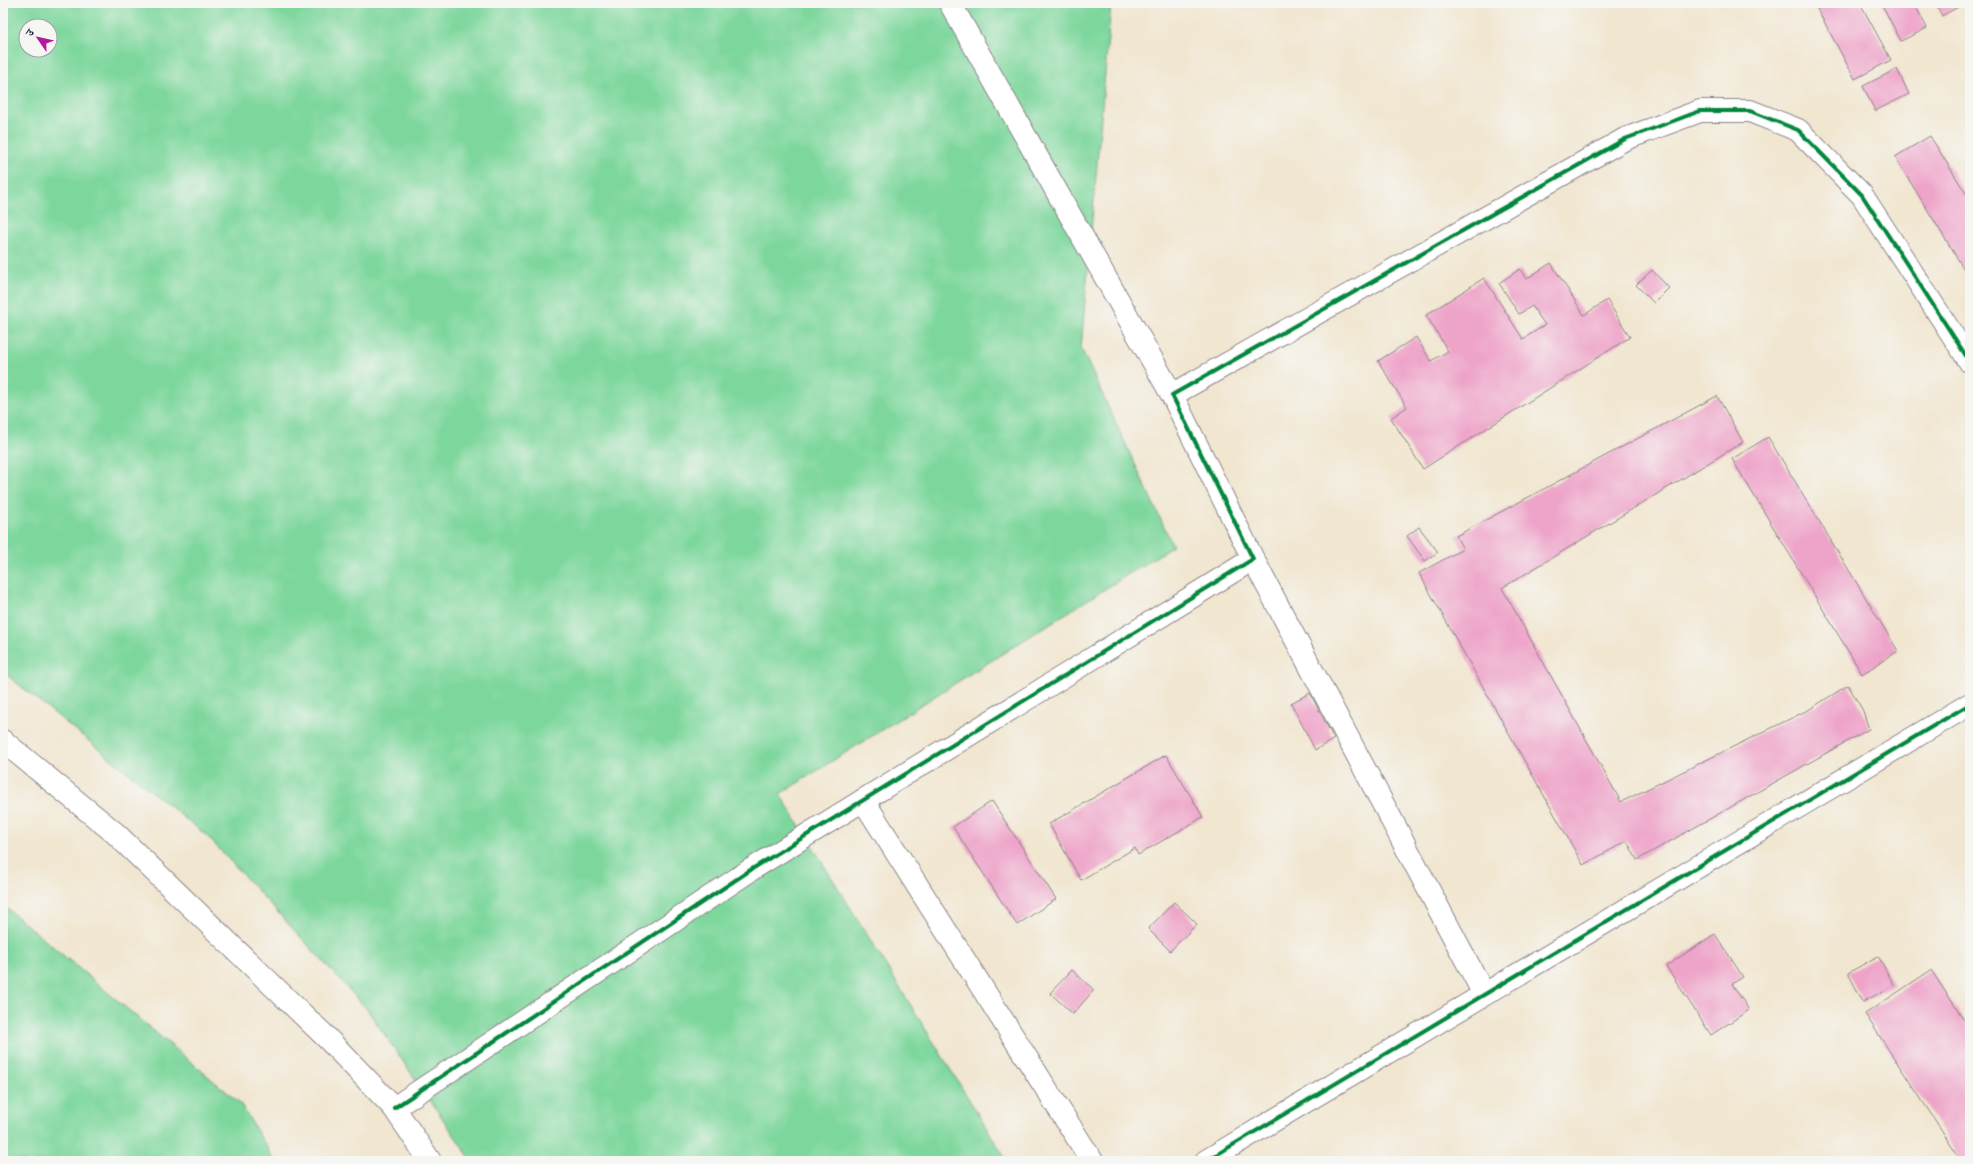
<svg xmlns="http://www.w3.org/2000/svg" width="1973" height="1164" font-family="'IM FELL English','Noto Serif Devanagari',serif">
	<rect width="100%" height="100%" fill="#f6f6f2"/>
	<filter id="ink" filterUnits="userSpaceOnUse"><feTurbulence type="fractalNoise" baseFrequency=".025" numOctaves="2"/><feDisplacementMap in="SourceGraphic" scale="8" xChannelSelector="R" yChannelSelector="G"/><feConvolveMatrix kernelMatrix="1 2 1 2 8 2 1 2 1" color-interpolation-filters="sRGB"/></filter>
	<filter id="wash" filterUnits="userSpaceOnUse"><feTurbulence type="fractalNoise" baseFrequency=".012" numOctaves="4" result="noise"/><feDisplacementMap in="SourceGraphic" scale="16" xChannelSelector="R" yChannelSelector="G"/><feGaussianBlur stdDeviation="0.9" result="paint"/><feColorMatrix in="noise" values="0 0 0 0 0 0 0 0 0 0 0 0 0 0 0 0 0 1.4 0 .05"/><feComposite in="paint" operator="in"/></filter>
	<g filter="url(#wash)">
		<rect width="100%" height="100%" fill="#f1e6d0"/>
		<path fill="#7dd79c" stroke="#507c6c" fill-rule="evenodd" d="M3,3H1111L1081,348L1173,546L780,794L1007,1161H472L366,1008L207,836L3,672ZM26,26H50V50H26Z
			M3,905L240,1103L275,1161H3Z"/>
		<g id="blocks">
			<path fill="#eea4c9" d="M1814,3H1860L1891,60L1855,79Z
				M1881,3H1914L1927,28L1901,41Z
				M1935,3H1965L1942,16Z
				M1897,69L1909,94L1875,111L1863,86Z
				M1930,136L1970,200V279L1895,157Z
				M1551,263L1584,315L1607,300L1630,337L1423,469L1391,418L1407,407L1378,361L1416,337L1431,361L1448,351L1426,315L1484,278L1523,339L1545,325L1532,306L1519,314L1499,283L1520,269L1526,279Z
				M1652,270L1669,288L1654,303L1636,285Z
				M1717,396L1743,442L1502,588L1621,802L1810,709L1848,685L1863,711L1869,729L1637,860L1627,841L1583,865L1419,573L1463,549L1456,536Z
				M1768,437L1898,651L1862,674L1732,459Z
				M1419,527L1438,552L1425,561L1407,536Z
				M1310,693L1334,739L1315,750L1291,703Z
				M1166,755L1203,817L1138,855L1135,848L1081,880L1049,824Z
				M992,801L1056,899L1017,925L953,827Z
				M1174,902L1197,924L1170,951L1148,929Z
				M1715,934L1743,977L1732,984L1749,1010L1711,1035L1666,966Z
				M1878,956L1894,985L1863,1002L1848,973Z
				M1072,970L1094,990L1073,1014L1050,993Z
				M1931,970L1970,1029V1161H1962L1865,1014Z"/>
		</g>
	</g>
	<g filter="url(#ink)">
		<use href="#blocks" fill-opacity="0" stroke="#8a8486" stroke-width="1"/>
		<g fill="none" stroke-linecap="round" stroke-linejoin="round">
			<defs>
				<path id="minor" d="M950,3L1172,395
					M1253,559L1484,994
					M863,800L1092,1161
					M394,1108L752,869L1253,559L1172,395L1625,139L1700,111H1750L1798,130L1862,195L1970,362
					M1206,1161L1970,704"/>
				<path id="tertiary" d="M3,741L115,833L327,1038L394,1108L430,1161"/>
			</defs>
			<use href="#minor" stroke="#8a8486" stroke-width="24"/>
			<use href="#tertiary" stroke="#8a8486" stroke-width="24"/>
			<use href="#minor" stroke="#fff" stroke-width="22"/>
			<use href="#tertiary" stroke="#fff" stroke-width="22"/>
			<defs>
				<path id="cycleway" d="M394,1108L752,869L1253,559L1172,395L1625,139L1700,111H1750L1798,130L1862,195L1970,362
					M1206,1161L1970,704"/>
			</defs>
			<use href="#cycleway" stroke="#f6f6f2" stroke-width="6"/>
			<use href="#cycleway" stroke="#00873e" stroke-width="4"/>
		</g>
	</g>
	<rect width="1973" height="1164" fill="none" stroke="#f6f6f2" stroke-width="16"/>
	<g transform="translate(38 38) rotate(304)"><circle r="19" fill="#f6f6f2" stroke="#a1a1a9"/>
	<path d="M0-3L7 15L0 10L-7 15Z" fill="#b5179e"/>
	<text y="-6" font-size="11" font-weight="bold" text-anchor="middle" fill="#22223b">उ</text>
	</g>
</svg>
